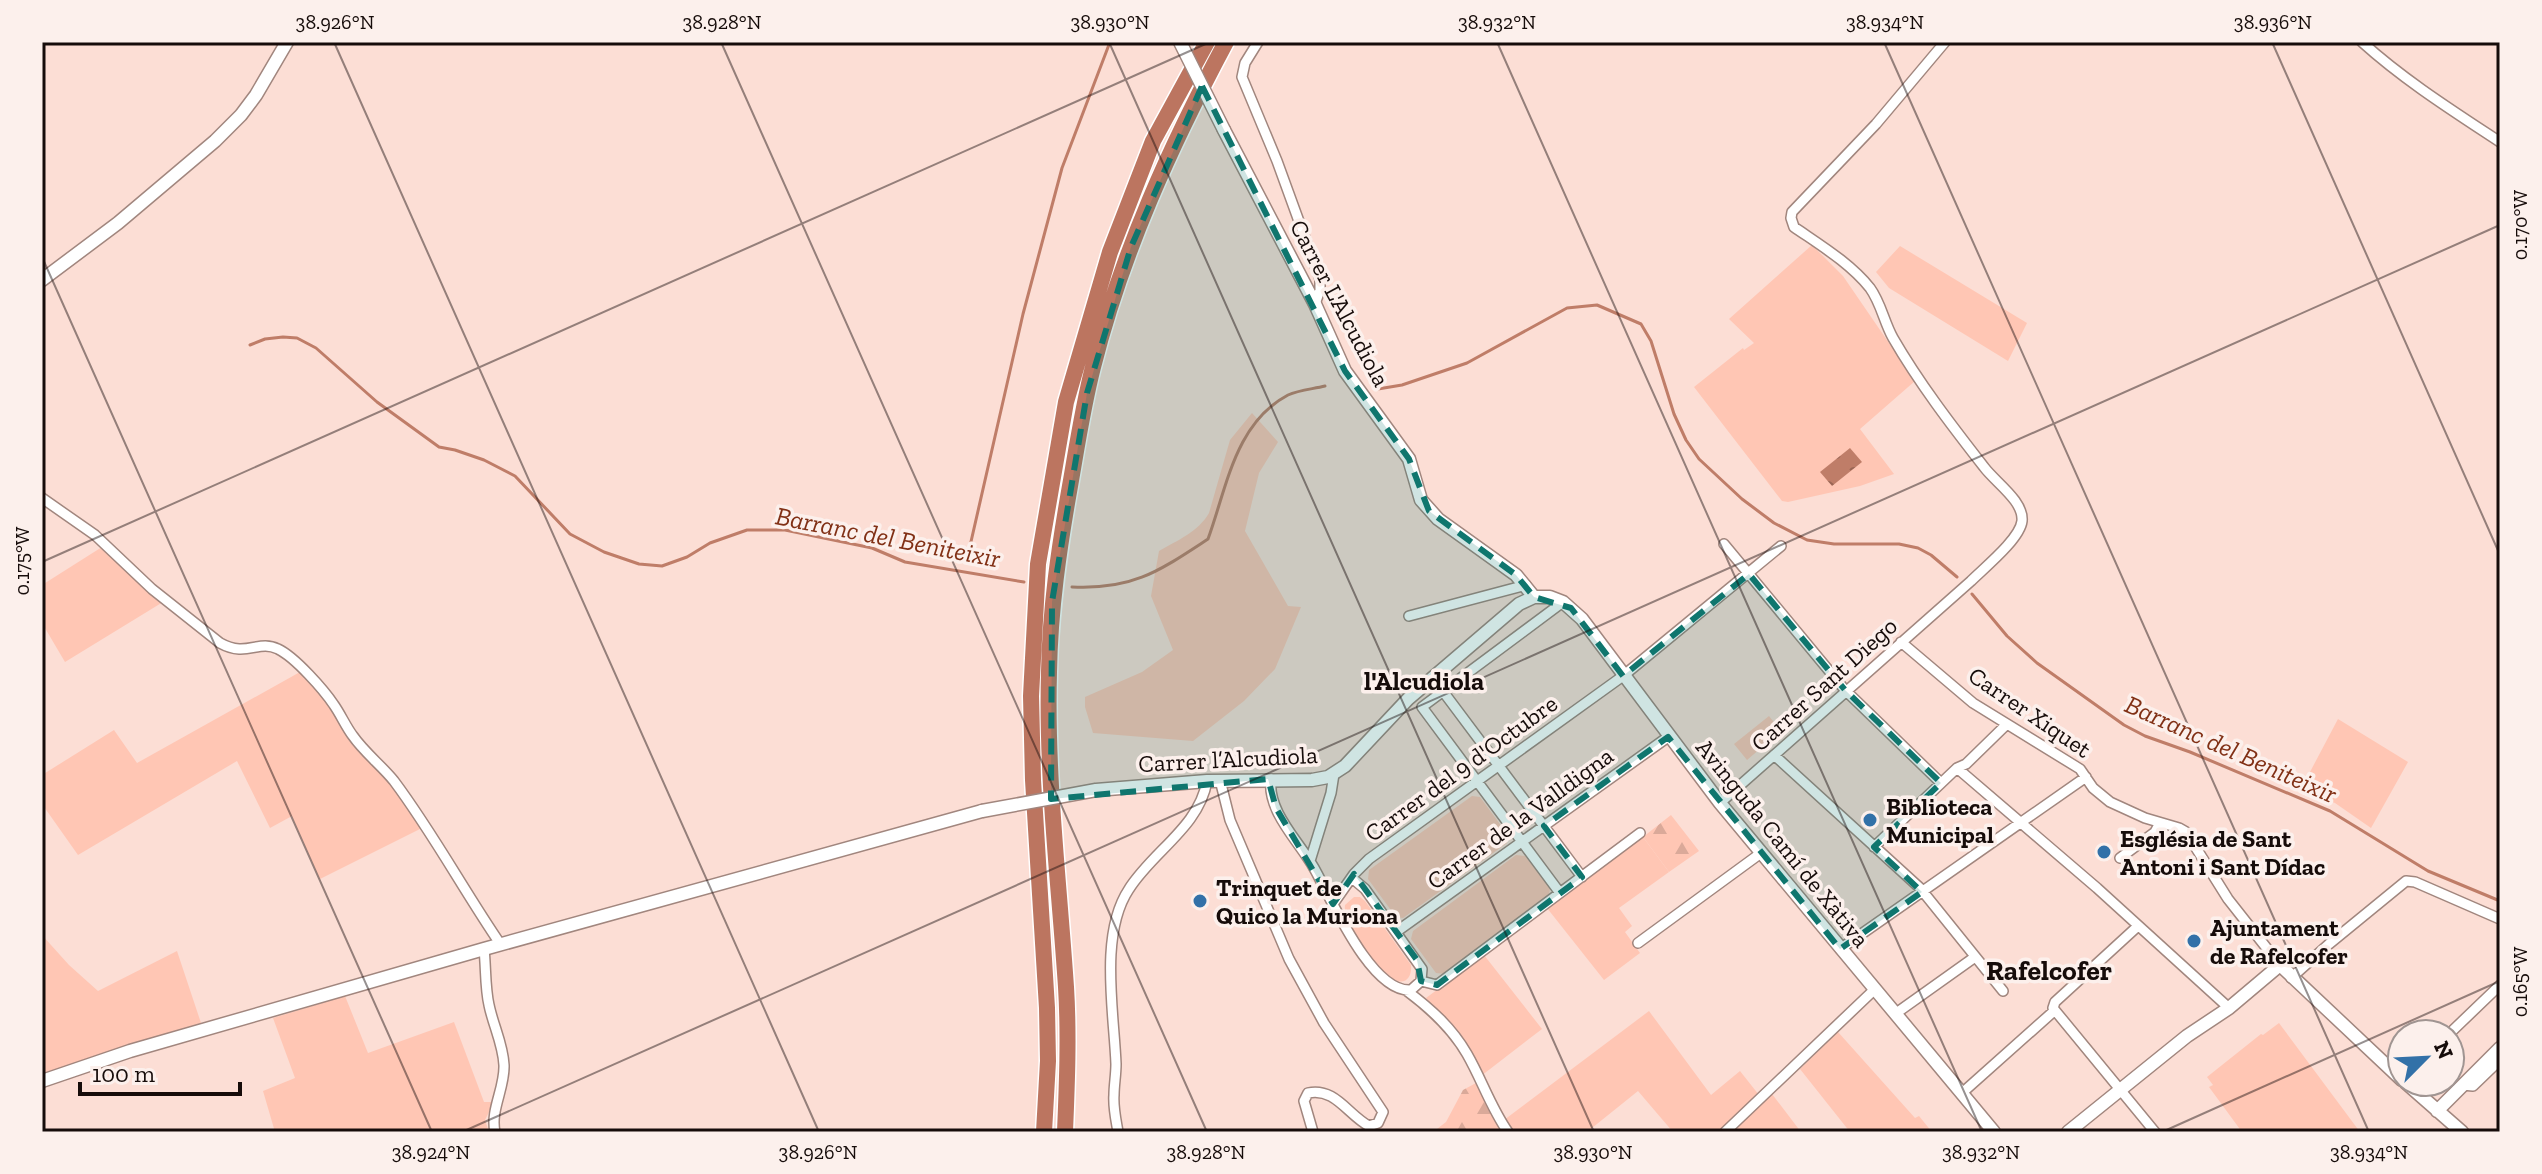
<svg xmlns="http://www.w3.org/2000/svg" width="2542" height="1174" font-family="'Zilla Slab',serif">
	<defs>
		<pattern id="forest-firs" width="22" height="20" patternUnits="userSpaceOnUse" patternTransform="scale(2)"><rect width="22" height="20" fill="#ffc6b4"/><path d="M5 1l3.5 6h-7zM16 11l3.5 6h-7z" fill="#daa999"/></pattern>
		<pattern id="water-ripples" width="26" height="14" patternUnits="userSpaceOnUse" patternTransform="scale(2)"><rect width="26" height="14" fill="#bf7d68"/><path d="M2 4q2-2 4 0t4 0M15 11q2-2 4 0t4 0" fill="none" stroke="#9a6554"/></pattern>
	</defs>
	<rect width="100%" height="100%" fill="#fcded5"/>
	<path fill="#ffc6b4" d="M1812,245L1843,276L1915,381L1860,429L1894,474L1860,486L1788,502L1782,501L1694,387L1743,348L1744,350L1754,343L1729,319Z
		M1900,246L2027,323L2008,361L1889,288L1876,272Z
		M1252,413L1278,442L1259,473L1245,531L1288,606L1301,607L1275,669L1244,701L1193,741L1093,733L1085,707V697L1142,672L1173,650L1151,596L1159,551C1178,540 1198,532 1209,513L1230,440Z
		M102,547L132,577L163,602L65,662L42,623V585Z
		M300,672L333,710L349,739L373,761L422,828L320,879L292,816L270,828L237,761L78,855L42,804V775L114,730L137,763Z
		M1769,716L1781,731L1747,760L1734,744Z
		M2338,719L2408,762L2371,828L2335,803L2301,789Z
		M1472,796L1480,797L1508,835L1507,843L1403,918L1396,917L1368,879L1369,870Z
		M1643,837L1669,872L1619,908L1632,926L1625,932L1640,953L1604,980L1547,908Z
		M1516,855L1525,856L1550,888L1549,896L1445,974L1436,973L1411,939L1413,931Z
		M1354,897H1360L1365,901L1411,965C1412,974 1408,984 1397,981C1381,977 1342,921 1345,905Z
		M42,935L69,965L98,991L177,951L202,1026L42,1076Z
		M1484,955L1542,1029L1481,1076L1426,998Z
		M345,996L368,1053L454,1022L484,1102H494L485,1120L489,1132H275L263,1091L295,1078L273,1018Z
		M1649,1011L1711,1095L1740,1071L1759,1095L1720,1132H1673L1638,1091L1587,1132H1513L1504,1120Z
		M2279,1023L2360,1132H2242L2209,1087L2213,1085L2207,1077L2261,1034L2263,1035Z
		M1838,1032L1915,1118L1919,1116L1932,1132H1850L1800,1069Z
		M1772,1094L1801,1132H1730Z"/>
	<path fill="url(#forest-firs)" d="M1671,815L1699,851L1669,872L1643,837Z
		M1476,1083L1493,1118L1503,1132H1433L1446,1122L1463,1090Z"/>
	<path fill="url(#water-ripples)" d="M1850,448L1862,462L1832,486L1820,472Z"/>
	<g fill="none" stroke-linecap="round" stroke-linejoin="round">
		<path stroke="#bf7d68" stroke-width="3" d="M250,345L265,339L283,337L297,338L316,348L377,402L439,447L455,450L484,460L515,476L570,534L604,552L639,564L662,566L687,557L710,543L747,530H785L872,548L905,562L1024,582
			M1378,389L1402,385L1467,363L1567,308L1597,305L1641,324L1651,341L1674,414L1686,440L1699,459L1742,499L1774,523L1807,540L1834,544H1899L1918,548L1931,555L1957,577
			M970,546L1023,314L1062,168L1110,42
			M1072,587C1133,590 1159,571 1208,539C1227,487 1235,423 1288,395C1299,390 1313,389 1325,386
			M1972,594L2007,636L2037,663L2124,725L2145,736L2190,752L2330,811L2428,871L2500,901"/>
		<defs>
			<path id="minor" d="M1258,42L1245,63L1242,77L1277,161L1320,279V290L1315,304
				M2362,42C2404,80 2453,111 2500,142
				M42,498L95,535L152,589L220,643C247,658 258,639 278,649C295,657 324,690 334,705C341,715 346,727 353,736C364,752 382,766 394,781C433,833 464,891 501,945
				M1724,544L1845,690L1941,783
				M1409,616L1526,585
				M1901,642L1973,703L2080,769L2093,788L2110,802L2145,818L2179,828L2186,832L2228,899L2280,965
				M1442,690L1582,877
				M1774,755L1920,888L2003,991
				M1957,768L2097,888L2229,1008
				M1271,779C1267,812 1299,841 1314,868C1331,898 1371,993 1411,990L1421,981L1422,969L1365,889L1352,878
				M1220,780L1230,820L1289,959L1324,1023L1383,1112L1378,1123L1369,1126C1348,1115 1335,1087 1308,1093L1304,1101L1313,1132
				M1720,803L1971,581C1984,568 2020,539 2022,521C2024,501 1995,482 1984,467C1952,426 1919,383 1893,338C1884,322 1881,303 1870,288C1850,263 1820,245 1794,227L1791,218L1792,212L1876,124L1945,42
				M1874,847L1957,768L1966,764L2007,724
				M2120,858L2155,832L2160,823
				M1310,861L1331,793L1334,774
				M1560,893L1422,707L1563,602
				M1333,904L1354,874L1369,859L1623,676L1781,546
				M2138,926L2055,1002L2053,1008L2155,1132
				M1396,932L1668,737
				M1638,943L1761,853
				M484,949C486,967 485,988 489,1005C493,1025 503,1044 504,1065C505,1088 490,1110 495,1132
				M1840,949L2086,777
				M2291,978L2329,944L2406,881L2415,882L2500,919
				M1421,981L1437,985L1640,833
				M1407,991C1431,1009 1452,1028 1467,1054C1482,1080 1491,1108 1508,1132
				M1895,1014L1975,957
				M2449,1034L2500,985
				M2462,1085L2473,1086L2500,1060
				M1962,1093L2054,1011
				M1118,1132C1116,1120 1113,1107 1114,1095C1114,1085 1116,1075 1116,1064C1114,1012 1099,934 1129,889C1153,851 1199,827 1207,781
				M1725,1132L1875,989"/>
			<path id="tertiary" d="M1224,130L1315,304L1345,371L1409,459L1421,500L1438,519L1516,575L1534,597
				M42,280L118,223L215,141L241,115L256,95L287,42
				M1096,790L1207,781L1312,780L1328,777L1345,766L1408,699L1519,604L1534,597H1550L1563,602L1582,619L1720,803L1994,1132
				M42,1081L130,1051L484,949L982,811
				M2405,1082L2462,1132
				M2437,1111L2500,1048
				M2068,1132L2187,1036L2229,1008L2280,965L2402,1080"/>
			<path id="motorway" d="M1044,1132L1048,1061L1047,1008L1033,780L1031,696L1038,564L1066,402L1110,252L1153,141L1207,42
				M1065,1132C1067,1084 1069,1035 1066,987C1059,882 1046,777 1049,672C1050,609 1059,548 1070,486C1077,446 1083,406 1093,367C1122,252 1171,145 1226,42"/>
		</defs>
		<use href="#minor" stroke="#a1867e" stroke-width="12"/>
		<use href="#tertiary" stroke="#a1867e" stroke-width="15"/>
		<use href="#motorway" stroke="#fff" stroke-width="19"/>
		<use href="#minor" stroke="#fff" stroke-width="9"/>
		<use href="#tertiary" stroke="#fff" stroke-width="12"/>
		<use href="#motorway" stroke="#bc7560" stroke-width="16"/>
		<defs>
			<path id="tertiary-bridge" d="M1180,42L1224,130
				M982,811L1096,790"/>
		</defs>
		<use href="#tertiary-bridge" stroke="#a1867e" stroke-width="15" stroke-linecap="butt"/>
		<use href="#tertiary-bridge" stroke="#fff" stroke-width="12"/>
	</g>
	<path fill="#0f766e" fill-opacity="0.2" stroke="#0f766e" stroke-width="6" stroke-dasharray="16 10" stroke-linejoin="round" d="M1202,86L1345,371L1409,459L1429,511L1516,575L1534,597L1571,608L1623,676L1749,574L1845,690L1941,783L1874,847L1922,892L1840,949L1668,737L1544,826L1582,877L1437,985L1421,981L1417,960L1354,874L1333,904L1276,808L1268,779L1051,799L1052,602L1087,393L1131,247Z"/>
	<path fill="none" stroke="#160c0a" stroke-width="2" stroke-opacity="0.45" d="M334,42L819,1132M721,42L1207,1132M1109,42L1594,1132M1497,42L1982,1132M1884,42L2369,1132M2272,42L2500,555M42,257L432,1132M42,562L1210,42M42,1128L44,1132M462,1132L2500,225M2162,1132L2500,981"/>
	<g fill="#3271a8" stroke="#fcf0ec" stroke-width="3">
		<circle cx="1870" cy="820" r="8"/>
		<circle cx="2104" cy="852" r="8"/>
		<circle cx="1200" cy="901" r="8"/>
		<circle cx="2194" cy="941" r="8"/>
	</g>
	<g text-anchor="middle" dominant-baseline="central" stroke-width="7" stroke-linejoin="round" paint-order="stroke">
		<g font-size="24" fill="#160c0a" stroke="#fcf0ec">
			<text transform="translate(1340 303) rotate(62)">Carrer L'Alcudiola</text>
			<text transform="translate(1824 684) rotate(-42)">Carrer Sant Diego</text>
			<text transform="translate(2030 712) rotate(34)">Carrer Xiquet</text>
			<text transform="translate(1228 759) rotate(-3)">Carrer l’Alcudiola</text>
			<text transform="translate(1461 768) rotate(-36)">Carrer del 9 d'Octubre</text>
			<text transform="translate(1520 818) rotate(-36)">Carrer de la Valldigna</text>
			<text transform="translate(1783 843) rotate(51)">Avinguda Camí de Xàtiva</text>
		</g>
		<g font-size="24" font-weight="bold" fill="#160c0a" stroke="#fcf0ec" text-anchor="start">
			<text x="1886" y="806">Biblioteca<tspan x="1886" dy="28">Municipal</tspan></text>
			<text x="2120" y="838">Església de Sant<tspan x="2120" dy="28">Antoni i Sant Dídac</tspan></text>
			<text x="1216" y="887">Trinquet de<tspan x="1216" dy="28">Quico la Muriona</tspan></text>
			<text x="2210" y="927">Ajuntament<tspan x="2210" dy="28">de Rafelcofer</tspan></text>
		</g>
		<g font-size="26" font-style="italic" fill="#813015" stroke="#fcf0ec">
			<text transform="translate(888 537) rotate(11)">Barranc del Beniteixir</text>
			<text transform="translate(2231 749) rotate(24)">Barranc del Beniteixir</text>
		</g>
		<g font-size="26" font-weight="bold" fill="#160c0a" stroke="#fcf0ec">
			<text x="1424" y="681">l'Alcudiola</text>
		</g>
		<g font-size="28" font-weight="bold" fill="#160c0a" stroke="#fcf0ec">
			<text x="2049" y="970">Rafelcofer</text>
		</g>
	</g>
	<rect width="2542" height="1174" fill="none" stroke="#fcf0ec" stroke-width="88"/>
	<g transform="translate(2426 1058) rotate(66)"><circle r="38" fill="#fcf0ec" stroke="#a09592" stroke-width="2"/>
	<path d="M0-6L14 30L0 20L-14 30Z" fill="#3271a8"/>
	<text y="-12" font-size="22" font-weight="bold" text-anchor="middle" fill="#160c0a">N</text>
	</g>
	<path d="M80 1082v12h160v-12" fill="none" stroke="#160c0a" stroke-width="4"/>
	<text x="92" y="1082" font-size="24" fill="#160c0a" stroke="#fcf0ec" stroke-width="6" paint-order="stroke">100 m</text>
	<rect x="44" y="44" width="2454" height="1086" fill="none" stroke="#160c0a" stroke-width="3"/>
	<g font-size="20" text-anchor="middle" fill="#160c0a">
		<text x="335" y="29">38.926°N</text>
		<text x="722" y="29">38.928°N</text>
		<text x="1110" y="29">38.930°N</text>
		<text x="1497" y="29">38.932°N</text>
		<text x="1885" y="29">38.934°N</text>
		<text x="2273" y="29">38.936°N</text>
		<text transform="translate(2520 225) rotate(-90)" y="7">0.170°W</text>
		<text transform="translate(22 561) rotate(-90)" y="7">0.175°W</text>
		<text transform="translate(2520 982) rotate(-90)" y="7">0.165°W</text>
		<text x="431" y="1159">38.924°N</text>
		<text x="818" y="1159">38.926°N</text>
		<text x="1206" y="1159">38.928°N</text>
		<text x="1593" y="1159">38.930°N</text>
		<text x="1981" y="1159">38.932°N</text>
		<text x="2369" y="1159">38.934°N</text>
	</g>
</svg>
